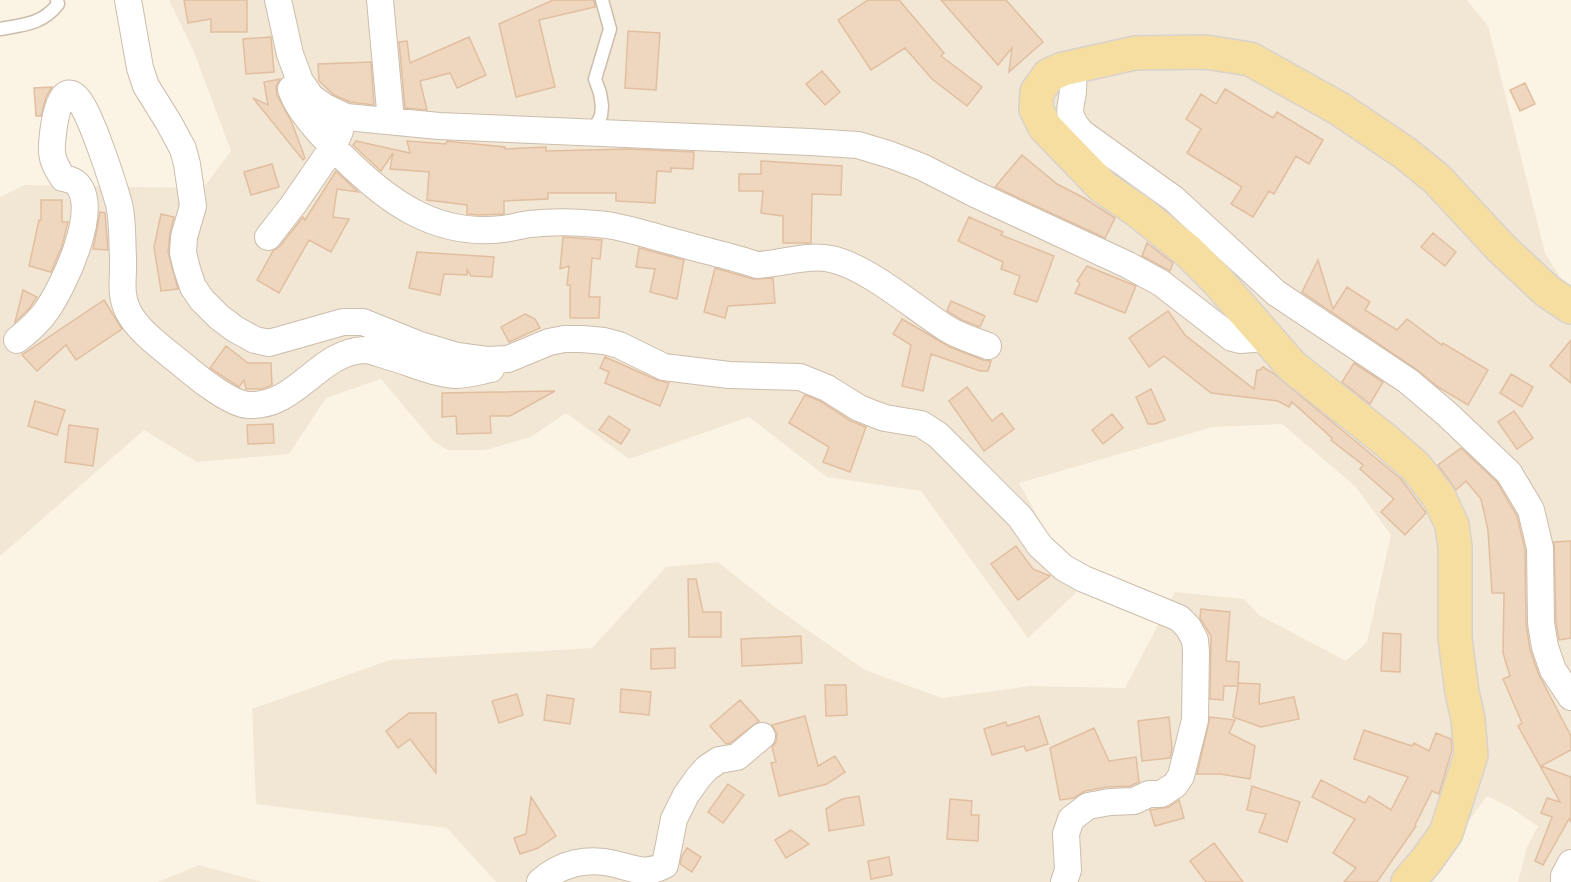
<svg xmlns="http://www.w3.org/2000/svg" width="1571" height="882" font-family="'Asap Condensed',sans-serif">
	<rect width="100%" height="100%" fill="#fbf4e5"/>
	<path fill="#f2e7d4" d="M169,0H1467L1488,26L1545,253L1571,294V882H1518L1527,847L1538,826L1511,808L1487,796L1423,882H496L447,828L256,804L252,709L390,660L592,648L666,567L718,562L776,608L865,670L942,698L1030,686L1125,688L1175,592L1244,599L1259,615L1346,661L1367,642L1391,535L1355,486L1282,424L1213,427L1019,483L1079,590L1028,638L921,491L827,477L749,417L629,459L566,413L531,437L485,450H448L434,442L381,379L326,398L289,454L197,462L144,430L0,556V197L25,185L203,188L231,151L194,52Z
		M199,865L262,882H158Z"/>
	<path fill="#efd6be" stroke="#e1bea0" stroke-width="1.5" d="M184,0H247V32H211V19L188,23Z
		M553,0H594L595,7L539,20L555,87L516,97L499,24Z
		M868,0H899L944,53L941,56L982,87L967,106L932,79L905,48L871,70L838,20Z
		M941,0H1006L1043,42L1009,72L1012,48L998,65Z
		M628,31L660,33L656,90L625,88Z
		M271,37L274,72L246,74L243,39Z
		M469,37L486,75L457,88L450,73L420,81L427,110L405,108L399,42L407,41L410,63Z
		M371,62L374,105L350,102L334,95L319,81L318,64Z
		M822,71L840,92L825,105L806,84Z
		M280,79L276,86L277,95L292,123L305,158L303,160L253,98L268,105L264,82Z
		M1525,83L1535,104L1520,111L1510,90Z
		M52,87L46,97L41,116H36L34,88Z
		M1225,89L1273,118L1277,112L1323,140L1309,164L1296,156L1274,194L1269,191L1253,217L1231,204L1242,187L1187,153L1201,129L1186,119L1201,94L1216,104Z
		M356,141L410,153L407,141L446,144L447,141L455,142L505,147V149L546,147V151L629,149L694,152L693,169L671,168V172L657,171L655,203L616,201V193H548V199L504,201V214L479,215L467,214V205L427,200L429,172L390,169L393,153L381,171L353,145Z
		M1022,155L1057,184L1084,198L1115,218L1105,238L995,187Z
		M761,161L842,166L841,195L812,194L811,243H783V216L761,213L763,191H739V174H761Z
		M272,164L279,187L251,195L244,172Z
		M336,171L358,192L337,189L333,217L349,219L331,252L309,240L279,293L257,280L273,251L280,246L303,217L305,220Z
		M41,200H62V222H68L62,246L51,272L29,266L39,220H41Z
		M100,212L105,213L108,250L93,249Z
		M161,214L174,217L170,233L168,252L178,289L161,291L154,247Z
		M969,217L1003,232L1001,235L1054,256L1037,302L1014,294L1020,276L1001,269L1003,262L958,241Z
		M1433,233L1456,252L1445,266L1421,247Z
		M563,237L602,240L600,259L592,258L589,297H600L599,318H570V285H567L569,266L560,269Z
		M1147,243L1173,263L1170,271L1142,256Z
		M639,248L684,260L677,299L650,292L655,269L636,267Z
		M417,252L494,257L492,277L471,276L467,270V275L444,274L440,295L409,288Z
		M1318,260L1333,309L1347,287L1370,302L1365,310L1397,330L1407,319L1442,345L1443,343L1488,370L1468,405L1438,387L1416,369L1302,292Z
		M1087,266L1136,286L1125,313L1075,293L1080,283L1077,281Z
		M715,268L753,279L773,278L775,303L728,306L725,318L704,312Z
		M23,290L37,297L29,309L15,322Z
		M104,300L122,329L76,360L66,345L37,371L22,355Z
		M951,301L985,316L980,327L962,320L947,311Z
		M1168,311L1185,335L1254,389L1257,370H1260L1263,367L1273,373L1401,479L1426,513L1405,535L1381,512L1394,499L1360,469L1363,465L1331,440L1332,438L1292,402L1289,407L1278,401L1211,393L1164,356L1149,367L1129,338Z
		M525,314L535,319L540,328L509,342L501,327Z
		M902,319L950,347L983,360L991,361L988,371H980L931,354L923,391L902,386L911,345L893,334Z
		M1571,340V383L1550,366Z
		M226,346L248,363H271L272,385L262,389H246L244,380L239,387L210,368Z
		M605,357L657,380L669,383L660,406L605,383L609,372L600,368Z
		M1354,363L1383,382L1370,404L1342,382Z
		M1511,374L1533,387L1522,407L1500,393Z
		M967,387L992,421L1002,413L1014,429L984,451L949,401Z
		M1151,389L1165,420L1155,424H1148L1136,397Z
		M555,391L510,416H490L491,433L457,434L456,416L442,417V393Z
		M805,395L820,401L851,421L866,427L850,472L823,462L829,447L789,423Z
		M35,401L65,410L57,435L28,426Z
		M1514,411L1533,438L1517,449L1498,422Z
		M1112,414L1123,428L1103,444L1092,430Z
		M609,416L630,430L621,444L599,430Z
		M273,424L274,443L248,444L247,425Z
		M69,425L98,429L93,466L65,462Z
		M1461,448L1497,482L1517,516L1525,550L1526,623L1530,650L1539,675L1571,736V750L1541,766L1571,777V822L1569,819L1543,865L1535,861L1552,817L1541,813L1547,798L1560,802L1518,726L1522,723L1503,679L1510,676L1503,653L1504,593H1492L1488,530L1481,499L1466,481L1456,490L1438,465Z
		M1571,541V638L1559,640L1556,622L1554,542Z
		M1016,546L1033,569L1050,576L1018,600L991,564Z
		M688,579H696L703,612H721V637H689Z
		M1201,609L1230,612L1226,661L1239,662L1238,685V683L1260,684L1259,704L1294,697L1299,719L1261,727L1233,717L1238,686H1224L1223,700L1210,699L1211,636L1200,618Z
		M1383,633L1401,634L1400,672L1381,671Z
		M801,636L802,663L742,666L741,639Z
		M675,648V668L651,669V649Z
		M825,685H846L847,715L826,716Z
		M621,689L651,692L649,715L620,712Z
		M517,694L523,715L499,723L492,701Z
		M547,695L574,699L570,724L544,720Z
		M740,700L759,721L730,743L726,744L710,726Z
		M409,713H436V773L410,739L398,748L386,731Z
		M805,716L818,766L835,756L845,772L827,784L779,796L771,763L776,762L772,747L776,742L777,734L772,725Z
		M1039,716L1048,744L1026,751L1024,746L992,755L984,729L1006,722L1007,726Z
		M1169,717L1172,749L1170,758L1142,761L1138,721Z
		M1210,717L1235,720L1229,733L1255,746L1250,779L1220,774H1197Z
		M1094,728L1109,761L1136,757L1139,782L1130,786L1107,787L1085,791L1074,798L1060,800L1050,748Z
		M1364,730L1412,746L1414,743L1429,751L1436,733L1451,739L1452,750L1439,794L1432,791L1415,825L1416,826L1377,882H1344L1356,868L1333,853L1355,819L1312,797L1321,780L1365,803L1369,796L1391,810L1408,777L1354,759Z
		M728,784L744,795L723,823L708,812Z
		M1252,786L1300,802L1287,842L1259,832L1266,814L1247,810Z
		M859,796L864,825L829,831L826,809L842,799Z
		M531,797L556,836L538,848L520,854L514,838L526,834Z
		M950,799L972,801L971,815H979L978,841L947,839Z
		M1179,800L1184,818L1155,826L1150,810L1169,807Z
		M791,830L809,844L786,858L775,840Z
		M1214,843L1243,882H1206L1190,861Z
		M687,848L701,857L692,872L680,864L682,856Z
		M889,857L892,875L871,879L868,861Z"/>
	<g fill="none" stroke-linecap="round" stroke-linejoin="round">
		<defs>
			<path id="lane" d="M0,29C23,25 43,24 58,4L57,0
				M590,131L594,129L601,116L602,106L600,93L595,79L610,29L602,0"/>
			<path id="street" d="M128,0L140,68L146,86L169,123L183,149L187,164L193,206L184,237L183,253L187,269L193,287L202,300L219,317L235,329L255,340L269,343L343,322H363L420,345L457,356L487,360L508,359L549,342L564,339H582L604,341L619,345L664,367L729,375L800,377L827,388L859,408L874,414L885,418L921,424L938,435L1020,517L1040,546L1064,568L1084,579L1179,618L1188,627L1195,640L1196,652L1195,720L1181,776L1175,785L1161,794H1149L1134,801L1110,802L1088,806L1071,819L1066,834L1068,870L1064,882
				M278,0L290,54L300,81L311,97L325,107L346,117L439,126L810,142L858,145L891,155L922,167L975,194L1128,265L1161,283L1232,338L1240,340L1266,338
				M380,0L391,121
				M1063,69L1073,80C1076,105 1060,108 1082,133L1174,199L1276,293L1408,381L1447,414L1509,473L1531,510L1540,548L1541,623L1545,647L1553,670L1571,697
				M291,89C298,112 326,140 343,157C388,202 436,237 503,229C512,228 521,225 530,224C555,221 582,222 607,225C632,229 654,237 678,243C705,251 731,256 757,265C782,264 806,254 831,259C868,267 913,307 946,328C958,336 975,341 988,346
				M268,237L293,205L333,147L340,131
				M17,340C28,331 39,322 47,310C63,287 102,207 76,183C73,180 67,179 63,178C58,170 53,163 52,153C51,142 57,74 78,99C91,114 113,183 119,204C123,221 122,241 123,258C124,277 119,293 128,311C139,334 171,354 190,371C202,381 232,404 248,405C296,408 318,352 364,350C373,350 385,356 394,358C413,364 435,374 456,375C467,375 480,371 491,369
				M540,882C561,863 588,857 615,864C634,869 647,875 665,865L674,819L686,795L698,778L707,768L719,760L737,757L762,736
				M1564,882V876L1571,863"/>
			<path id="primary" d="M1408,882L1426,861L1446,833L1471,755L1468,719L1462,692L1455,638V547L1452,525L1439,497L1415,466L1384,439L1292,366L1215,278L1188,251L1138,211L1103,187L1045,127L1036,109L1037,92L1049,75L1063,69L1135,53L1205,52L1250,59L1338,108L1405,153L1437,179L1501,248L1547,291L1571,307"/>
		</defs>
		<use href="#lane" stroke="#ccbdac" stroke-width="15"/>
		<use href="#street" stroke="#ccbdac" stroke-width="28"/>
		<use href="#primary" stroke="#d8d2cd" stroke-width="36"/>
		<use href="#lane" stroke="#fff" stroke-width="12"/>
		<use href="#street" stroke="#fff" stroke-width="26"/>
		<use href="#primary" stroke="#f6dea1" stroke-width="33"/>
	</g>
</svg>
